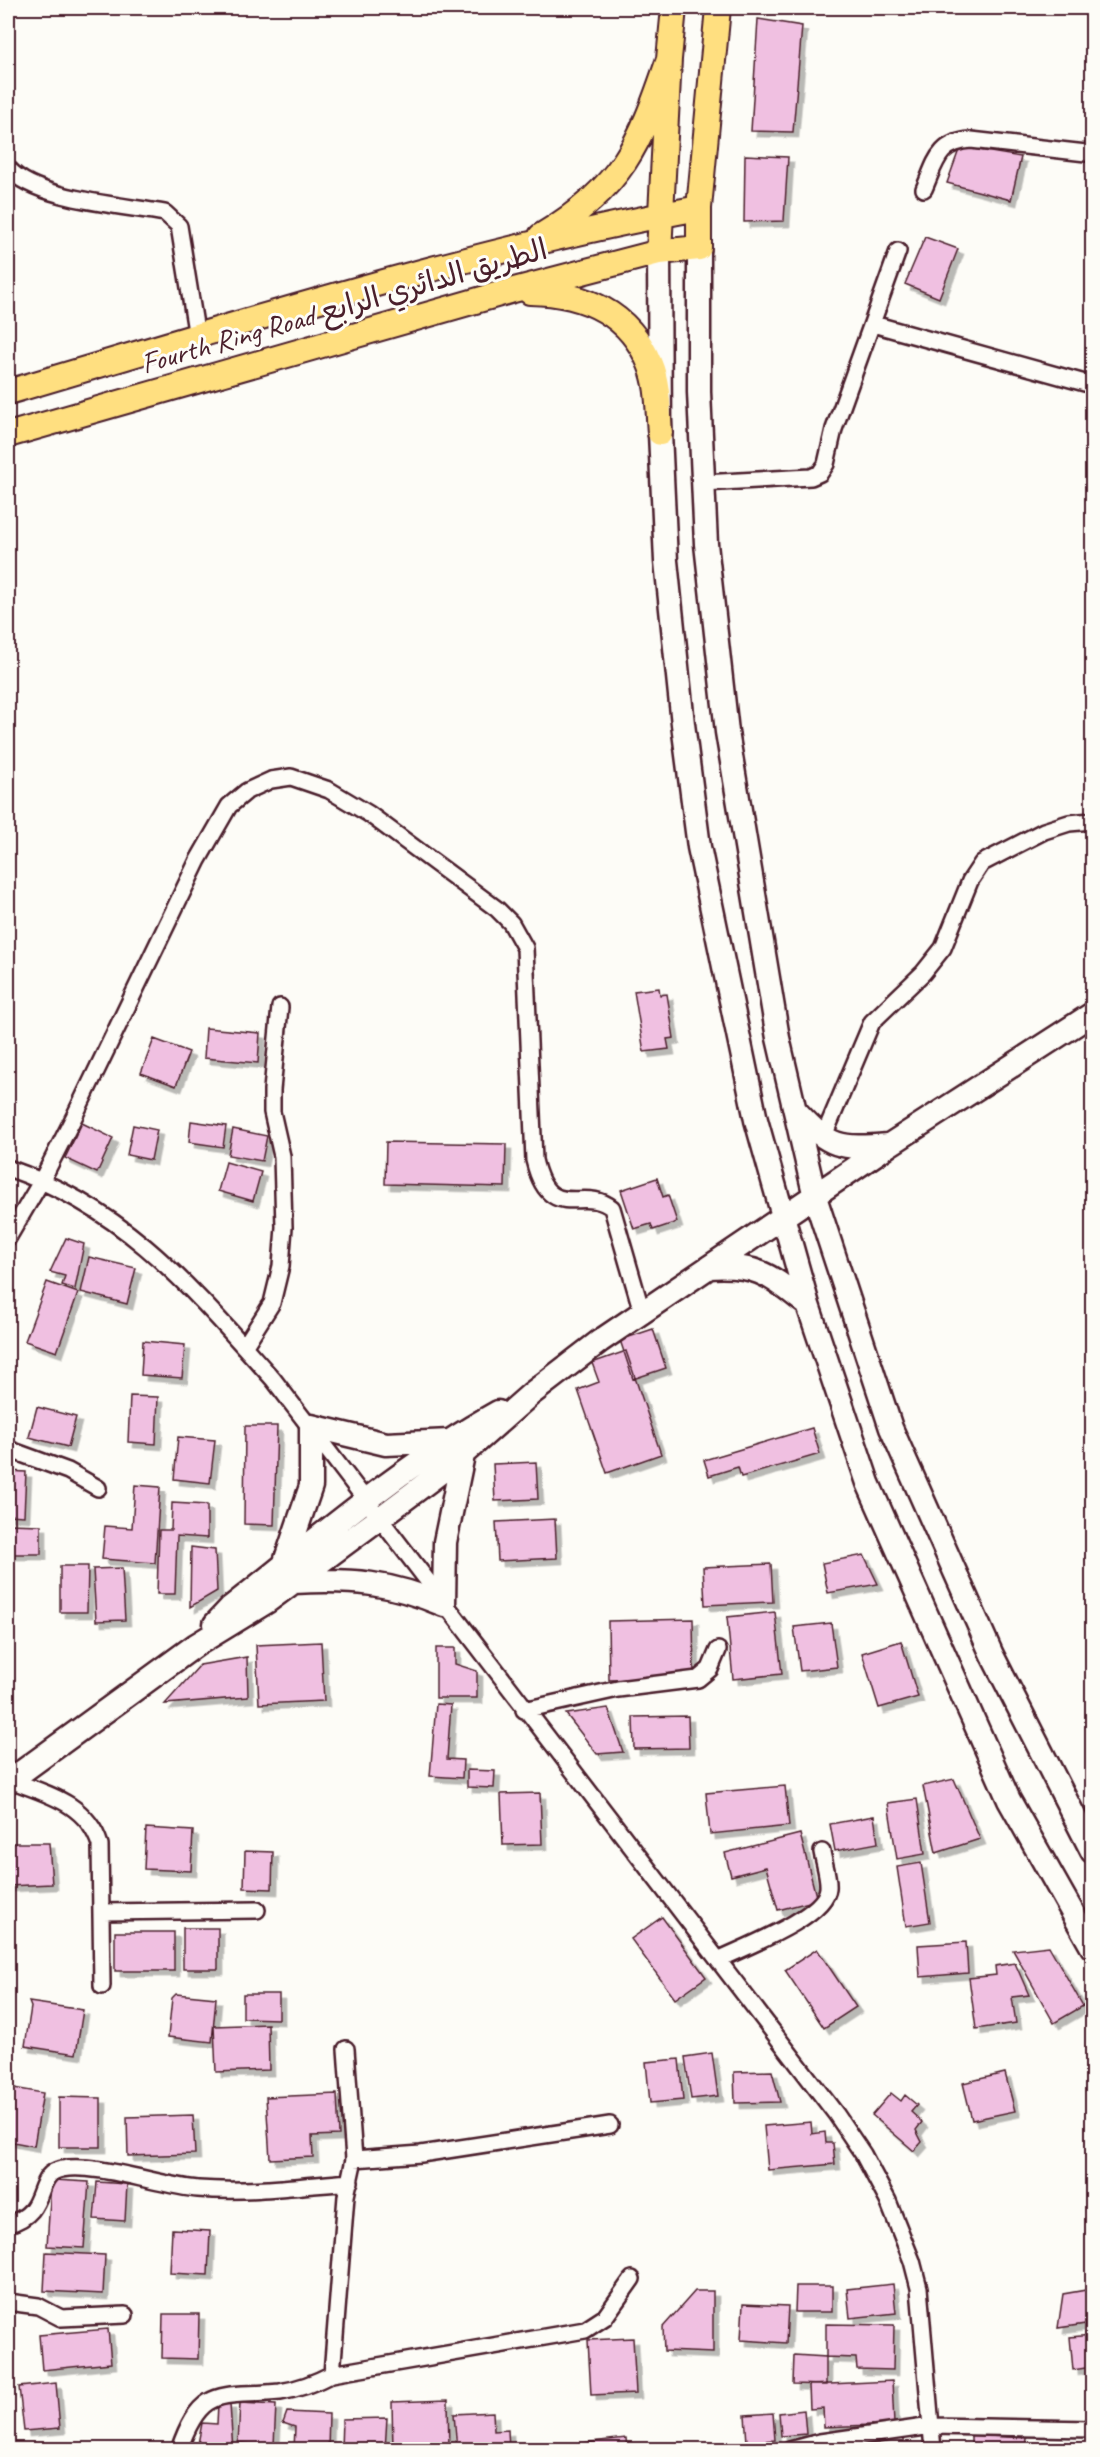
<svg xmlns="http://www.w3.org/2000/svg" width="1100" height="2457" font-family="Caveat,'Playpen Sans Arabic',sans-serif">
	<defs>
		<filter id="shadow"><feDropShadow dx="5.5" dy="5.5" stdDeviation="0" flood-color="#0004"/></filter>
	</defs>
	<rect width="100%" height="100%" fill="#fdfcf7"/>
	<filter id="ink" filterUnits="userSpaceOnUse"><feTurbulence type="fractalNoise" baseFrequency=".0167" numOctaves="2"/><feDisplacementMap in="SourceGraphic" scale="12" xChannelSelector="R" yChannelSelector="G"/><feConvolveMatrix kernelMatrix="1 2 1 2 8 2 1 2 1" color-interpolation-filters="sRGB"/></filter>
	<g filter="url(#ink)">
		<path fill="#f0c0e1" stroke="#4a1f2b" stroke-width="1.5" filter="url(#shadow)" d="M758,19L802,26L793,132L751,131Z
			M960,147L1021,157L1011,200L947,183Z
			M745,155L788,157L784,221L744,222Z
			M925,237L958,249L939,298L905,284Z
			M659,988L660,995L667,994L674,1038L667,1039L669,1049L644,1052L634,991Z
			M206,1028L260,1033L258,1063L204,1058Z
			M154,1039L189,1052L176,1086L141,1073Z
			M191,1121L226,1126L223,1147L189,1142Z
			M82,1123L113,1138L97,1173L65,1158Z
			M133,1125L157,1130L151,1160L127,1155Z
			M233,1129L267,1136L262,1161L228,1155Z
			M386,1142L506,1144L505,1187L385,1184Z
			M226,1162L261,1172L253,1201L218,1191Z
			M657,1178L663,1197L668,1195L677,1222L653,1230L651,1224L634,1229L621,1190Z
			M66,1238L84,1244L75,1289L62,1285L65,1276L50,1272Z
			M89,1257L136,1268L127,1304L81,1292Z
			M47,1282L78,1293L57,1352L25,1341Z
			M653,1329L666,1368L633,1379L620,1340Z
			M143,1341L185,1345L182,1378L141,1375Z
			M626,1351L661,1454L607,1473L578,1390L599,1382L592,1363Z
			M130,1396L158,1397L156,1444L128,1442Z
			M37,1407L76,1417L68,1447L29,1437Z
			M245,1426H277L274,1525L244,1524Z
			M812,1428L820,1454L741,1477L738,1467L709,1476L704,1460Z
			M178,1437L215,1440L210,1483L174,1479Z
			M536,1462L538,1499L495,1501L493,1464Z
			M8,1471L26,1472L24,1516L8,1515Z
			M135,1485L160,1487L155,1563L102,1559L105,1526L132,1528Z
			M172,1503L207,1505V1538L177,1536L175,1594H157L159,1530H171Z
			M555,1519L557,1558L498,1561L496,1522Z
			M8,1524L41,1525V1554H8Z
			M191,1547L215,1550L217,1591L190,1607Z
			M864,1555L878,1584L828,1593L822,1563Z
			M771,1564L773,1602L705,1605L703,1567Z
			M60,1566H88L87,1612H60Z
			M122,1568L125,1620L96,1621L93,1569Z
			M775,1612L782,1674L733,1679L727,1617Z
			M693,1619L694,1678L609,1680L608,1621Z
			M831,1623L837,1667L800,1671L794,1627Z
			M901,1641L918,1697L879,1708L862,1653Z
			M321,1642L324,1701L259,1704L256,1645Z
			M436,1648H455V1664L477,1671V1698H436Z
			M247,1657L248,1697L165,1704L200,1665Z
			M436,1704L451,1705L447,1759L463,1760L462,1778L430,1776Z
			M608,1708L623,1752L597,1754L566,1714Z
			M688,1716L689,1748L634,1749L633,1717Z
			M467,1770L495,1771L494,1788L467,1787Z
			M954,1779L980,1839L936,1853L923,1786Z
			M785,1786L789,1826L710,1834L706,1793Z
			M540,1793L542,1844L503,1845L501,1794Z
			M917,1799L925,1854L897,1859L888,1803Z
			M874,1816L878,1843L835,1851L830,1824Z
			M146,1828L193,1831L191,1871L144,1869Z
			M800,1834L817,1900L778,1910L766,1867L731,1876L725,1853Z
			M8,1843H49L52,1884L8,1886Z
			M245,1851L273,1852L272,1889L244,1888Z
			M921,1863L930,1922L906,1926L897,1867Z
			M662,1917L706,1977L675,1999L631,1939Z
			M183,1928H218V1969H183Z
			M115,1932H174V1971H115Z
			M966,1942L968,1973L920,1977L918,1945Z
			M1049,1946L1083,2006L1054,2023L1013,1950Z
			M817,1949L856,2007L824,2028L785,1970Z
			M1015,1963L1029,1995L1012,1997L1016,2023L976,2029L969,1978L996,1975L995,1966Z
			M176,1994L216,1998L212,2042L168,2037L172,1998Z
			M243,1994H279V2019L243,2018Z
			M29,2002L83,2010L76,2054L25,2046L31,2007Z
			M268,2024L269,2070L216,2072L214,2026Z
			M712,2053L718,2096L691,2099L685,2057Z
			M679,2059L683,2100L650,2103L646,2062Z
			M772,2071L780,2102L735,2103L734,2072Z
			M1005,2073L1015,2111L972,2120L963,2083Z
			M8,2087L43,2093L34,2146L8,2141Z
			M891,2093L901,2101L905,2095L917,2105L911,2112L922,2122L916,2130L922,2142L914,2151L872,2115Z
			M337,2094L339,2135L312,2136L313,2157L270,2159L266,2097Z
			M59,2097L101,2098V2147H59Z
			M193,2115L195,2154L128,2156L127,2117Z
			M811,2122L812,2134L825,2132L826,2143H833L835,2164L768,2170L764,2126Z
			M54,2180L89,2182L84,2248L47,2246L51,2184Z
			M97,2182L127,2184L125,2221L94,2219Z
			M172,2229L210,2231L208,2275L170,2273Z
			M46,2252L105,2255L103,2294L44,2291Z
			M893,2284L896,2313L850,2318L847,2289Z
			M796,2286H832V2312H795Z
			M1092,2289V2323L1058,2328L1063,2294Z
			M695,2291H713V2353L664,2351L663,2327Z
			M743,2304L788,2306L786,2343L741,2340Z
			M163,2314H199L198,2359L162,2358Z
			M826,2324L894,2325L893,2370L857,2369L856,2358L826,2357Z
			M108,2329L111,2363L42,2370L39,2335Z
			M1092,2335V2367L1073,2370L1070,2337Z
			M633,2338L636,2393L591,2395L588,2340Z
			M794,2355L826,2357V2385L793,2384Z
			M892,2381L894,2424L824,2427L823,2408L810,2409L809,2385Z
			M56,2383L60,2428L24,2431L19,2387Z
			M448,2400L449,2450H393L392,2402Z
			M240,2403L276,2405L274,2445L238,2443Z
			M218,2404H230L233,2450L197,2449L202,2423L217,2424Z
			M804,2410L806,2434L781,2436L779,2413Z
			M287,2412L329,2414L328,2450H294L295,2427L283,2423Z
			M493,2412L494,2431L508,2430L509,2450H457L454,2414Z
			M773,2413L775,2440L747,2442L745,2415Z
			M387,2418L385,2450H341L342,2419Z
			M971,2435L1027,2438L1026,2450H971Z
			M626,2438L627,2450H584L583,2443Z"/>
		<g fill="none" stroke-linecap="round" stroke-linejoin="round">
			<defs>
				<path id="street" d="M8,168C35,200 123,205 165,213L179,226L197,337
					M924,189C936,162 938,142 971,140L1086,153L1092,150
					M873,324L1092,385
					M703,483L811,477L820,473L826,464L834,429L898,251
					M823,1138L872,1022L923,973L943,948L970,881L982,863L1044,831L1069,823L1092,821
					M8,1168C127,1209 192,1289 273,1379L836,2114L863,2154L888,2201L912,2261L919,2288L933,2450
					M8,1238L42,1180L74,1117L198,860L229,806L247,791L271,780L291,777L329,790L369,814L497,909L511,923L525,948L534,1160C550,1226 583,1184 612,1208L642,1312
					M244,1347L272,1303L281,1266L284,1227L282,1156L272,1112V1090L280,1007
					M8,1449L68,1471L98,1488
					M524,1710L618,1689L698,1679L710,1669L718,1650
					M10,1780C47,1794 87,1803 100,1845L102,1986
					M102,1912L257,1910
					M718,1960C742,1948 826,1917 828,1888C829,1877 824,1863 822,1852
					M346,2049L354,2159
					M8,2224C51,2213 32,2174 62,2169C95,2162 161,2186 198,2189C249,2193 299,2186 350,2182
					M8,2302L38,2306L61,2318L125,2315
					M332,2374L585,2330L605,2317L632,2279
					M179,2450C202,2383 222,2398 280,2392C299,2389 315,2383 332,2374L346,2196L354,2159L421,2154L610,2125
					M790,2450L820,2442L932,2426L1092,2429"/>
				<path id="secondary" d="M699,248V392L706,544L727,732L778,1038L815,1197L891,1428L992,1655L1092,1851
					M659,252L660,433L666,561L683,724L699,847L756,1120L808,1305L868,1483L1009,1800L1092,1947
					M797,1112C830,1148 840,1149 888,1145
					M709,1267C760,1264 770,1276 808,1305
					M284,1565L311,1486V1426L386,1444L450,1441
					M294,1582C352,1579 390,1582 444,1605L445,1542L463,1455
					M215,1624L230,1608C316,1540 401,1466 498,1412
					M8,1782L196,1645L268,1601L380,1518L453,1463L531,1394L600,1341L889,1145L1092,1014"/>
				<path id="primary" d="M541,236C623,186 639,147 669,59
					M659,252L669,59L674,8
					M530,292C583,293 629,312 650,364C659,385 658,411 660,433
					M8,392C236,325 465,251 699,208
					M8,435L510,291L659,252L699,248V208L718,8"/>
			</defs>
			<use href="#street" stroke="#4a1f2b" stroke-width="20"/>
			<use href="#secondary" stroke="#4a1f2b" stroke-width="27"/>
			<use href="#primary" stroke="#4a1f2b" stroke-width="28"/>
			<use href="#street" stroke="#fdfcf7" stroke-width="15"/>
			<use href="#secondary" stroke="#fdfcf7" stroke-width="22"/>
			<use href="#primary" stroke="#ffdf80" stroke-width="24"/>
		</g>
	</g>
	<g text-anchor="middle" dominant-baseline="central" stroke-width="6" stroke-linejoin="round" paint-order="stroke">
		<g font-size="30" fill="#4a1f2b" stroke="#fdfcf7">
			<text transform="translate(344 306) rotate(-16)">Fourth Ring Road الطريق الدائري الرابع</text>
		</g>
	</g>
	<rect width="1100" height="2457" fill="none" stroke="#fdfcf7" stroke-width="30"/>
	<rect x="15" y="15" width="1070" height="2427" fill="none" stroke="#4a1f2b" stroke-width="2" filter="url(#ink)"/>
</svg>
